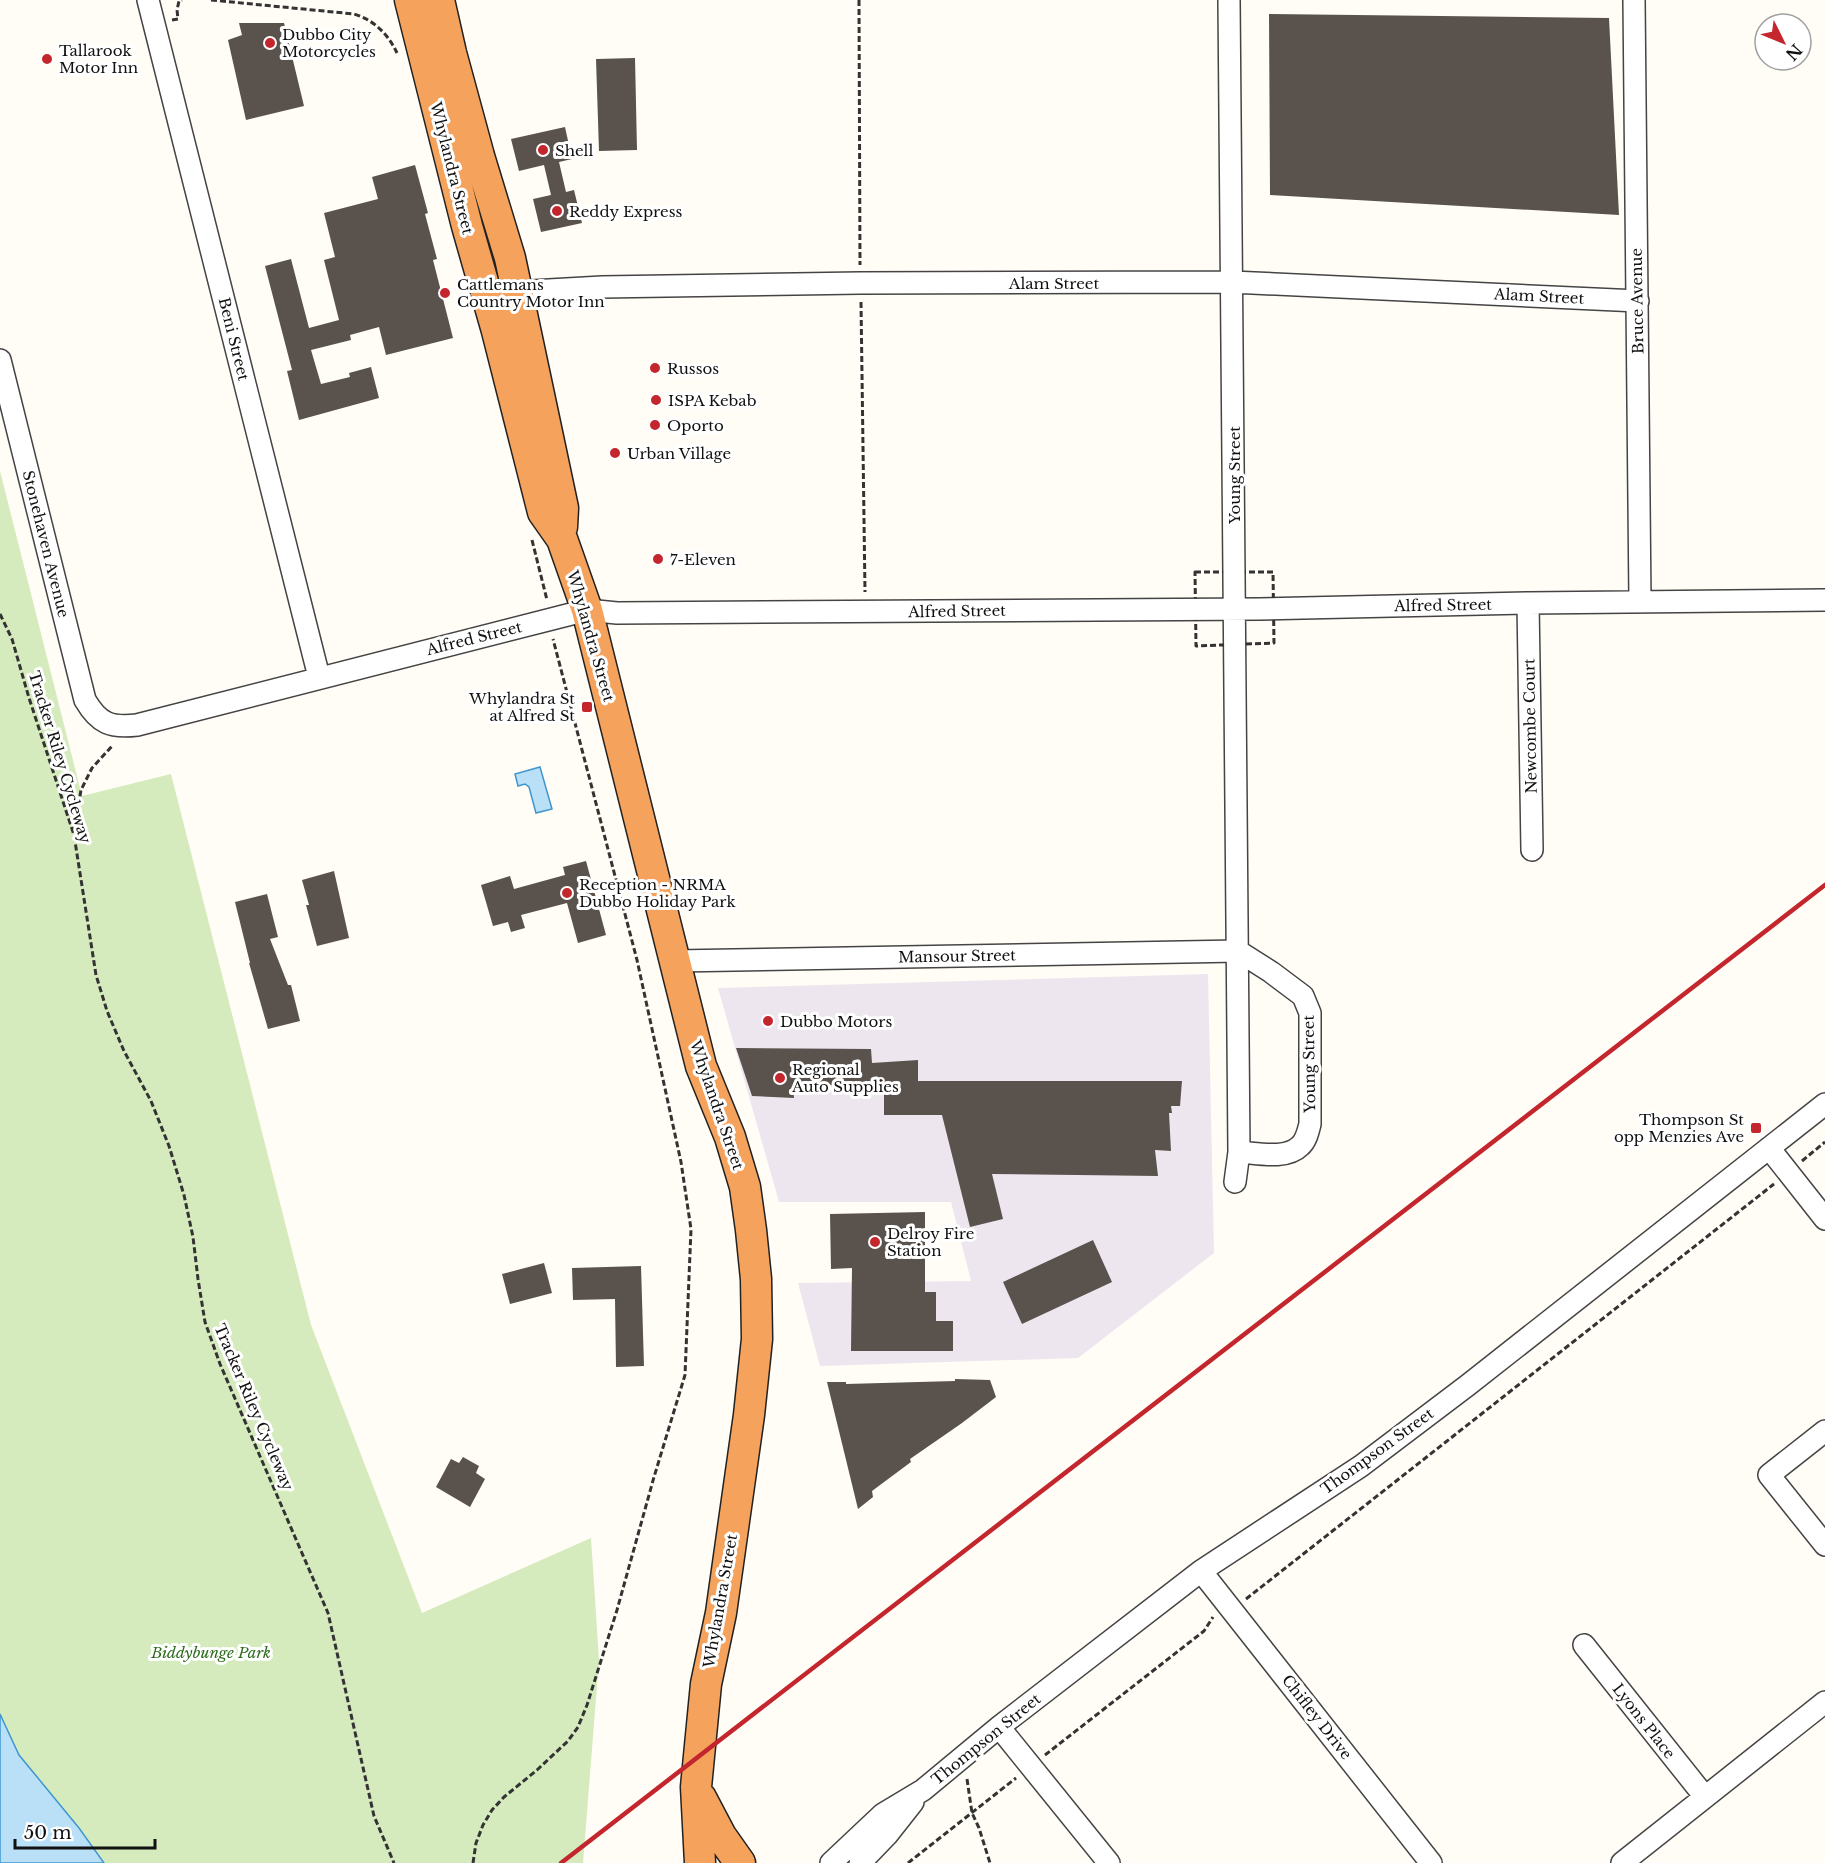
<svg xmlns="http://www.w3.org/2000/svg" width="1825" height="1863" font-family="'Libre Baskerville',serif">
	<rect width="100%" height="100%" fill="#fffdf5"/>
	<path fill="#eee6ef" d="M1208,974L1214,1253L1078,1358L820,1366L798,1283L971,1281L951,1202H779L718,988Z"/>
	<path fill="#d5ebbd" d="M0,471L82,796L171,774L311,1325L422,1613L591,1538L599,1660L583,1863H104L79,1828L19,1755L0,1714Z"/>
	<path fill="#b9e0f7" stroke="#3f96cf" stroke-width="1.5" d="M540,767L552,809L536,813L529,787L525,784L518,786L515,774Z
		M0,1714L19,1755L79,1828L104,1863H0Z"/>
	<path fill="#5a524d" d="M1269,14L1609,18L1619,215L1270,195Z
		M239,23H284L304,106L246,120L228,40L242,35Z
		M635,58L637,150L599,151L596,59Z
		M565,127L572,159L559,162L566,192L574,190L582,223L541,232L533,199L551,195L544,165L519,171L511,139Z
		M415,165L428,213L425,214L437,259L433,260L453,338L386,355L379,327L350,335L351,340L311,350L321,384L350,377L349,373L371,367L379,398L299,420L287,371L292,370L265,266L291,259L309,328L339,320L324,260L335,257L324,213L378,199L372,177Z
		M586,861L606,935L578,943L567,903L521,915L525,928L511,932L508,922L493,926L481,885L510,876L514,889L565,875L563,867Z
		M334,871L349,938L317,946L306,905H309L302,880Z
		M267,894L278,937L270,939L288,985H291L300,1021L268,1029L249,963H250L235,902Z
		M736,1048L871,1049L872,1063L918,1060V1081H1182L1180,1106H1171L1172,1113H1169L1171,1151L1155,1150L1158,1176L992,1174L1003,1219L970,1227L942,1115H884V1084L793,1086L794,1098L752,1096Z
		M925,1212V1292H936V1321H953V1351H851L852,1268L831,1269L830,1214Z
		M1093,1240L1112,1282L1022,1324L1003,1282Z
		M544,1263L552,1293L510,1304L502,1274Z
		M641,1266L644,1366L616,1367L615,1299L573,1300L572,1268Z
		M955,1379L990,1380L996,1397L962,1423L910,1459L911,1462L872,1491L873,1497L858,1509L827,1382H846V1384L955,1381Z
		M463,1457L479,1466L476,1473L485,1479L470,1507L436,1487L451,1459L459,1463Z"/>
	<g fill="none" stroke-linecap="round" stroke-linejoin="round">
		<defs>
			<path id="minor" d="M148,0L319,677
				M1229,0L1239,1152L1235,1182
				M1634,0L1640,602
				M507,299L508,296L531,291L602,287L860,283L1232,282L1638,301
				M0,360L85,700C99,724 111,728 137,725L587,610L617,613L1260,609L1528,603L1825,600
				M1528,603L1532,850
				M675,961L1238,951L1271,972L1303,996L1310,1013V1124C1308,1132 1306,1141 1300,1146C1286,1160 1257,1153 1239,1152
				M1769,1148L1825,1219
				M1825,1431L1769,1475L1825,1545
				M1201,1571L1431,1863
				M1584,1645L1705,1797
				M999,1727L1109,1863
				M831,1863L883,1814L923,1790L999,1727L1201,1571L1361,1466L1468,1385L1825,1104
				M860,1863L887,1835L913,1802
				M1622,1863L1825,1702"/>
			<path id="highway" d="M410,0L467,226L497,331L543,512L562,539L587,610L701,1066L730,1137L745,1187L751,1230L756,1279L757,1339L749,1415L721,1613L706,1684L696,1787L700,1863
				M439,0L451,53L479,156L510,258L563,508L562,527
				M701,1798L721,1836L740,1863"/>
		</defs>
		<use href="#minor" stroke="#444" stroke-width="24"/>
		<use href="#highway" stroke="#222" stroke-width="33"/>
		<path stroke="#333" stroke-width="3" stroke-dasharray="6 3" stroke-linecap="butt" d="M211,0L354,14C374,20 388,34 397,53
			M859,0L860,265
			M172,20L178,19L177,10L179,1L182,0
			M861,302L865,592
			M532,540L547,600
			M1195,572H1273L1274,643L1196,646Z
			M0,614L12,639L29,698L74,835L96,975L107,1011L124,1051L151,1101L169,1146L184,1195L193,1237L198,1279L205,1322L220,1364L328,1613L374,1816L394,1863
			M74,832L81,790L92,768L113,745
			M1802,1161L1825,1142
			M1246,1599L1774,1184
			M1045,1755L1204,1631L1213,1617
			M967,1779L972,1813L979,1828L990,1863
			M473,1863L476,1843L483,1825L492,1810L504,1797L537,1770L568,1741L578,1727L587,1705L617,1610L654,1477L685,1375L691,1229L681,1162L637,960L553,639
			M908,1863L1016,1778"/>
		<use href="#minor" stroke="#fff" stroke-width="21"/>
		<use href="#highway" stroke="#f5a25d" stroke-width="30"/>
		<path stroke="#c4262e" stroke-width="4.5" d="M561,1863L1825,885"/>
	</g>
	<g fill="#c4262e" stroke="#fff" stroke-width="2">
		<circle cx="270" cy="43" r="6"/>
		<circle cx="47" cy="59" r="6"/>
		<circle cx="543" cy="150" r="6"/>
		<circle cx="557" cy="211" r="6"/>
		<circle cx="445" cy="293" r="6"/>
		<circle cx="655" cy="368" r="6"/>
		<circle cx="656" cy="400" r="6"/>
		<circle cx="655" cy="425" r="6"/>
		<circle cx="615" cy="453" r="6"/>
		<circle cx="658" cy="559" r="6"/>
		<rect x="581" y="701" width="12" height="12" rx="3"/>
		<circle cx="567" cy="893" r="6"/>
		<circle cx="768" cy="1021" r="6"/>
		<circle cx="780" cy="1078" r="6"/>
		<rect x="1750" y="1122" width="12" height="12" rx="3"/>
		<circle cx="875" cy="1242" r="6"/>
	</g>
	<g text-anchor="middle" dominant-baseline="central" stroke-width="6" stroke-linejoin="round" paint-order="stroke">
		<g font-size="15" fill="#111" stroke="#fff" text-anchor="start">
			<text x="282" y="34">Dubbo City<tspan x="282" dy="17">Motorcycles</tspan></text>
			<text x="59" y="50">Tallarook<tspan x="59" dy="17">Motor Inn</tspan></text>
			<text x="555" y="150">Shell</text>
			<text x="569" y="211">Reddy Express</text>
			<text x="457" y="284">Cattlemans<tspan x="457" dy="17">Country Motor Inn</tspan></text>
			<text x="667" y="368">Russos</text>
			<text x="668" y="400">ISPA Kebab</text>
			<text x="667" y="425">Oporto</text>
			<text x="627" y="453">Urban Village</text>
			<text x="670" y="559">7-Eleven</text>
			<text x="575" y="698" text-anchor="end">Whylandra St<tspan x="575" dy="17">at Alfred St</tspan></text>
			<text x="579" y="884">Reception - NRMA<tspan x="579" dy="17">Dubbo Holiday Park</tspan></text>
			<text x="780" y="1021">Dubbo Motors</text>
			<text x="792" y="1069">Regional<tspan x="792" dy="17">Auto Supplies</tspan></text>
			<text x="1744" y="1119" text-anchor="end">Thompson St<tspan x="1744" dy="17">opp Menzies Ave</tspan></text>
			<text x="887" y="1233">Delroy Fire<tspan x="887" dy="17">Station</tspan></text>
		</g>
		<g font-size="15" fill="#111" stroke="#fff">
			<text transform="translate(452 168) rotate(76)">Whylandra Street</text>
			<text x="1054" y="283">Alam Street</text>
			<text transform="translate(1539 296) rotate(3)">Alam Street</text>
			<text transform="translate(1637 301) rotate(-91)">Bruce Avenue</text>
			<text transform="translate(234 339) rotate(76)">Beni Street</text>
			<text transform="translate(1234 475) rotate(-90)">Young Street</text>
			<text transform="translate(46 544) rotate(76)">Stonehaven Avenue</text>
			<text transform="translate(1443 605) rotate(-1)">Alfred Street</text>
			<text transform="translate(957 611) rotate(-1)">Alfred Street</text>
			<text transform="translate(591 636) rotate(74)">Whylandra Street</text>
			<text transform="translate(474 638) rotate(-14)">Alfred Street</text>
			<text transform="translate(1530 726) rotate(-91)">Newcombe Court</text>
			<text transform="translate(60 757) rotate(73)">Tracker Riley Cycleway</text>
			<text transform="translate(957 956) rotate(-1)">Mansour Street</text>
			<text transform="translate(1309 1064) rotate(-91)">Young Street</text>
			<text transform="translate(717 1105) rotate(71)">Whylandra Street</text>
			<text transform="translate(254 1407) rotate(67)">Tracker Riley Cycleway</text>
			<text transform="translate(1377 1451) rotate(-36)">Thompson Street</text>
			<text transform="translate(720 1601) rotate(-80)">Whylandra Street</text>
			<text transform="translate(1317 1717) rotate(52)">Chifley Drive</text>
			<text transform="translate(1644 1721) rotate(52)">Lyons Place</text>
			<text transform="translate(986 1739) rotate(-39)">Thompson Street</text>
		</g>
		<g font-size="15" font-style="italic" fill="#2f6b1f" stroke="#fff">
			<text x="211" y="1652">Biddybunge Park</text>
		</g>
	</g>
	<g transform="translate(1783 42) rotate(133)"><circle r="28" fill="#ffffff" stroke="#a0a0a0" stroke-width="1.5"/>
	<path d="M0-4.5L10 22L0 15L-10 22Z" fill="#c4262e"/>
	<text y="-9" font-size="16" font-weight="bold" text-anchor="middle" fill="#111111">N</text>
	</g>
	<path d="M15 1839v9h140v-9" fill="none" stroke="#111111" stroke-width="3"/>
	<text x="24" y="1839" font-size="18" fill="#111111" stroke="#ffffff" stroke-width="4.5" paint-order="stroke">50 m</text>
</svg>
